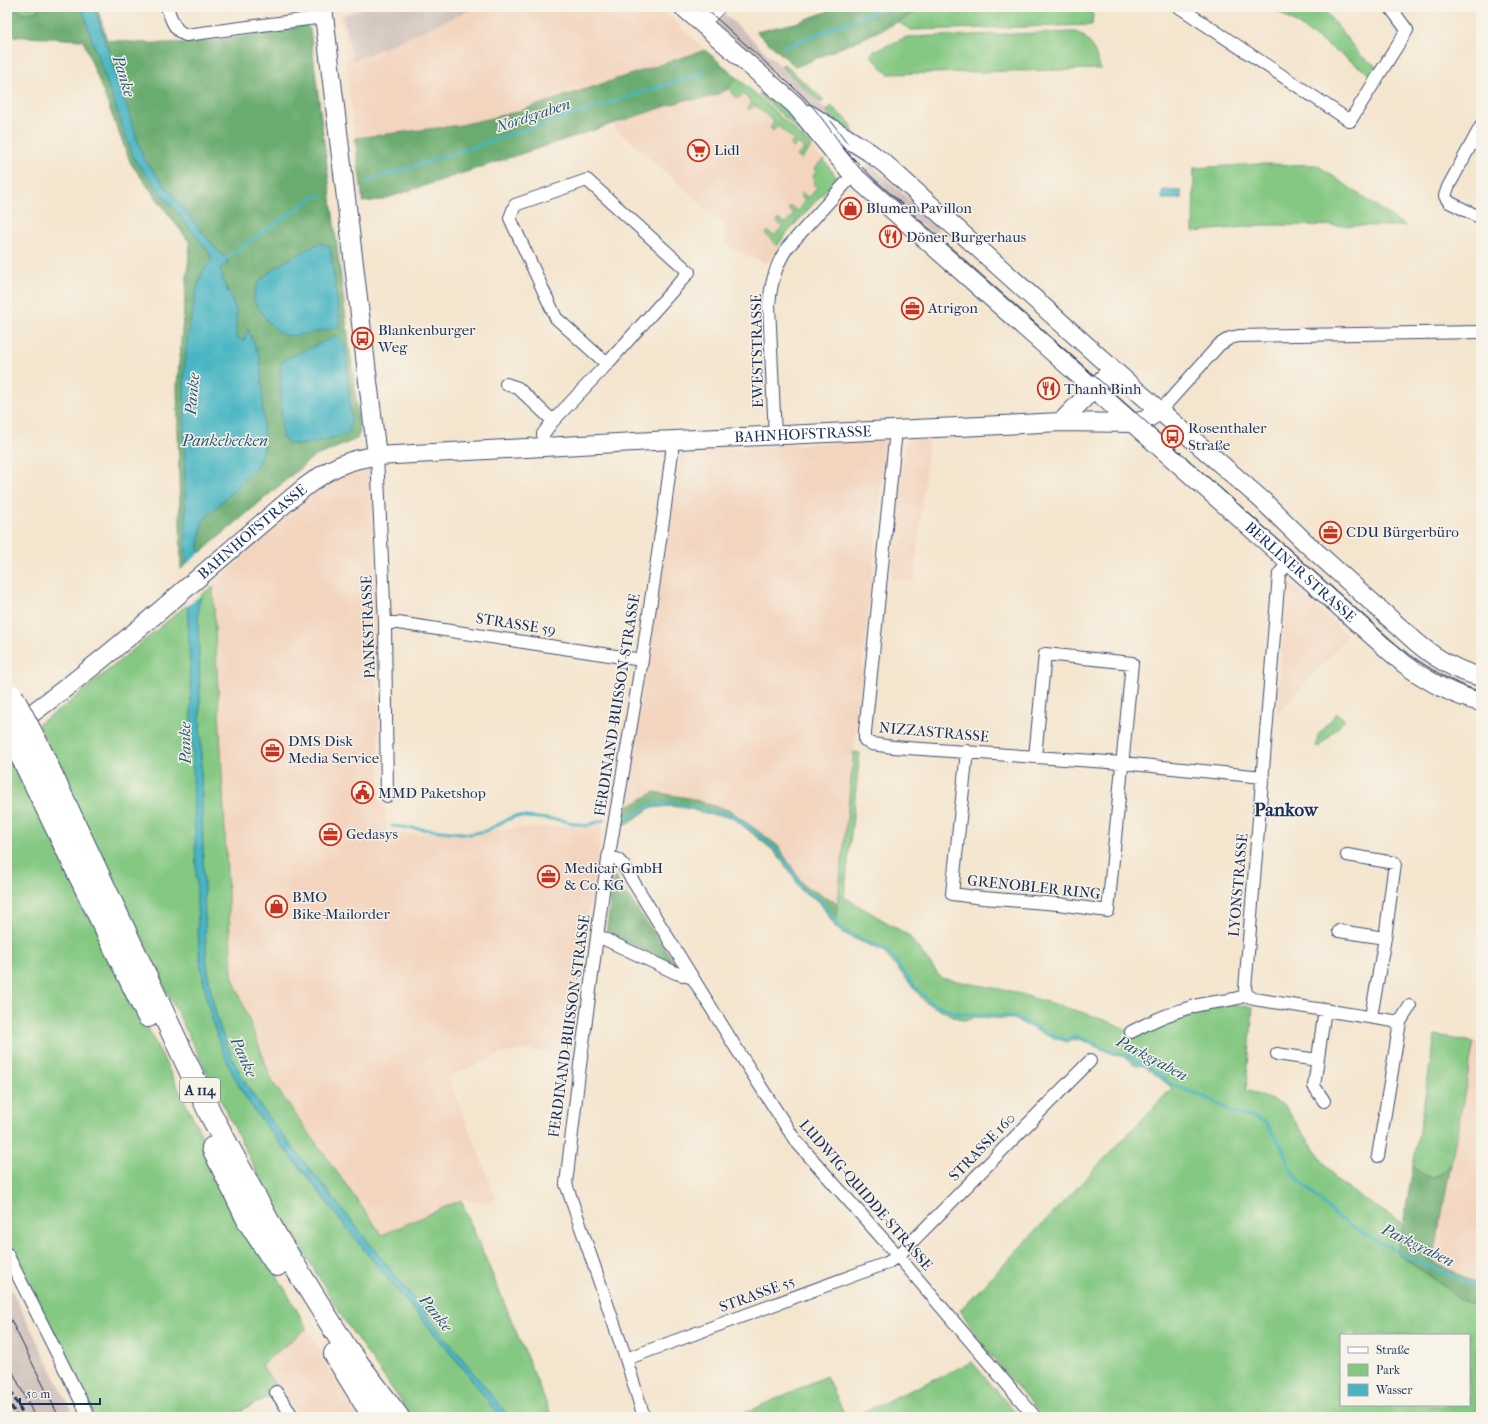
<svg xmlns="http://www.w3.org/2000/svg" width="1488" height="1424" font-family="'IM FELL French Canon',serif">
	<rect width="100%" height="100%" fill="#f7f3e8"/>
	<filter id="ink" filterUnits="userSpaceOnUse"><feTurbulence type="fractalNoise" baseFrequency=".025" numOctaves="2"/><feDisplacementMap in="SourceGraphic" scale="8" xChannelSelector="R" yChannelSelector="G"/><feConvolveMatrix kernelMatrix="1 2 1 2 8 2 1 2 1" color-interpolation-filters="sRGB"/></filter>
	<filter id="wash" filterUnits="userSpaceOnUse"><feTurbulence type="fractalNoise" baseFrequency=".012" numOctaves="4" result="noise"/><feDisplacementMap in="SourceGraphic" scale="16" xChannelSelector="R" yChannelSelector="G"/><feGaussianBlur stdDeviation="0.9" result="paint"/><feColorMatrix in="noise" values="0 0 0 0 0 0 0 0 0 0 0 0 0 0 0 0 0 1.4 0 .05"/><feComposite in="paint" operator="in"/></filter>
	<g filter="url(#wash)">
		<rect width="100%" height="100%" fill="#f4e5ce"/>
		<path fill="#f3d4be" d="M362,7H659L705,50L516,112L461,125L355,138L340,15Z
			M738,78L812,146L837,178L783,238L768,263L746,256L724,243L725,225L611,124L685,100H702L724,91Z
			M911,439H929L914,581L891,579L905,445Z
			M886,440L854,752L837,903L804,886L778,846L731,811L689,798L654,792L635,803L624,806L681,451Z
			M359,468L368,469L371,472L374,478L380,800L385,807V818L389,835L603,824L585,936L571,1056L527,1050L503,1053L448,1077L497,1199L481,1203L461,1200L382,1235L273,1083L232,975L213,586L316,488L347,471Z
			M1288,581L1348,635L1283,709L1282,708L1276,714Z
			M1474,1042L1481,1043V1283L1479,1284L1433,1262Z
			M307,1328L334,1371L366,1417H300L261,1365Z"/>
		<path fill="#cfc0ba" d="M366,7H467L468,11L353,61L343,16Z
			M696,7H717L812,95L827,111L841,129L813,110L772,71L720,29Z
			M870,164L910,200L912,198L941,226L933,235L902,209L903,207L863,171Z
			M7,1281L75,1417H7Z"/>
		<path fill="#84c882" stroke="#507c70" fill-rule="evenodd" d="M16,7H41C33,14 22,18 16,7Z
			M925,7H1084L1093,14L1092,25L911,30L898,22Z
			M1272,7H1322L1360,55L1379,68L1374,77Z
			M1074,32C1091,35 1095,55 1101,69L888,74L870,55L874,51L907,37Z
			M784,64L824,100L821,103L781,66Z
			M738,78L812,146L801,159L797,156L804,149L798,143L793,148L790,145L794,140L778,126L773,131L770,128L774,122L755,105L750,110L747,108L752,102L743,94L738,99L733,95L731,88L724,91Z
			M763,90L804,127L817,141L814,144L759,94Z
			M831,106L851,124L854,134L841,129L827,111Z
			M823,159L837,178L786,234L777,246L766,235V234L768,231L774,236L782,227L777,222L779,219L785,224L794,214L788,209L791,206L797,211L805,201L800,195L802,193L809,198L817,188L813,184L815,181L812,177L816,172L814,169Z
			M1258,164L1317,165L1405,226L1264,225L1193,232L1194,168Z
			M213,586L232,975L273,1083L382,1235L461,1200L552,1417H509L267,1116L246,1084L233,1060L221,1031L213,1002L209,981L206,954L203,857L198,607L201,595Z
			M188,604L199,953C205,999 217,1043 239,1085C256,1118 284,1147 307,1177C329,1205 351,1234 374,1262C416,1314 461,1363 500,1417H412L344,1320L256,1171L77,811L38,724L64,707Z
			M1337,713L1345,720L1319,747L1316,746L1318,735Z
			M7,751L76,884L235,1202L307,1328L261,1365L280,1391L228,1417H95L7,1240Z
			M854,752L860,753L844,897L908,935L941,978L1010,991L1091,1015L1129,1030L1207,1008L1233,1004L1253,1007L1246,1090L1283,1104L1338,1182L1403,1224L1399,1248L1396,1253L1480,1312L1476,1417H1043L989,1354L960,1310L1172,1088L1146,1067L1134,1064L1125,1057L1115,1055L1079,1039L1067,1042L1048,1036L1014,1019L974,1017L971,1019L962,1020L926,1003L883,951L850,937L837,929L835,926ZM1341,1335H1469V1405H1341Z
			M1435,1036L1474,1042L1451,1164C1437,1180 1429,1181 1413,1166Z
			M972,1362L1019,1417H852Z
			M826,1376L846,1417H736Z"/>
		<path fill="#6bac70" stroke="#436e67" fill-rule="evenodd" d="M7,7H16C22,18 33,14 41,7H82L92,40L135,161L209,252L212,260L202,273L197,288L187,344L184,376L187,564L181,569L177,385L190,243L131,164L83,40L7,36Z
			M94,7H97L107,40C126,41 146,44 165,43C212,43 259,35 305,25L310,29L360,432L357,439L312,458L199,554C199,540 199,528 206,517L241,483L258,464L264,448L249,330L244,341L236,338V310L223,280L219,268L228,263L225,257L221,256L144,160ZM320,243L330,247L340,324L282,264ZM342,340L345,347L348,375L307,444H290L282,437L280,367L284,360Z
			M840,7H925C884,31 840,48 796,67L756,32L795,23Z
			M705,50L738,78C720,96 710,100 685,100L381,200L363,202L355,138L461,125L516,112Z
			M654,792L689,798L731,811L778,846L804,886L837,903L835,926L819,901L801,891L794,877L774,851L732,817L705,814L691,809L672,806L650,808L629,823L622,825L624,806L635,803Z
			M614,875L676,965L606,933Z
			M1451,1164L1433,1262L1479,1284L1481,1283V1310L1480,1312L1396,1253L1399,1248L1413,1166C1429,1181 1437,1180 1451,1164Z"/>
		<path fill="#47b5c3" stroke="#317290" d="M82,7H94L144,160L221,255H223L228,263L220,268L223,280L236,310V338L244,341L248,329L260,358L262,387L264,448L258,464L241,483L206,517L202,523L199,544L201,595L198,607L203,857L206,954L209,981L213,1002L221,1031L233,1060L246,1084L267,1116L509,1417H500C461,1363 416,1313 374,1262C351,1234 329,1205 307,1176C284,1147 257,1119 239,1086C213,1039 201,986 198,933L186,555L184,376L187,344L197,288L202,273L212,260L209,252L135,161L92,40Z
			M1163,190L1181,191V199H1162Z
			M320,243L330,247L340,324L334,328C325,330 291,338 285,335C274,332 259,311 255,301C253,295 256,285 260,281C276,264 300,254 320,243Z
			M336,336L342,340L345,347L351,420L348,434L307,444H290L282,437L280,367L284,360Z"/>
		<path fill="#f4e5ce" d="M201,552L203,593L186,607L185,566Z"/>
		<g fill="none" stroke-linecap="round" stroke-linejoin="round">
			<path stroke="#47b5c3" stroke-width="3" d="M784,47L886,7
				M368,181L705,72
				M223,260L314,197L322,196
				M621,822H623L649,806L674,803L711,812L731,814L775,848L794,874L802,888L820,899L838,926L852,935L887,950L912,984L930,1002L959,1014H984L1008,1016L1024,1021L1048,1034L1067,1040L1077,1036L1113,1052L1126,1055L1135,1061L1149,1067L1171,1084L1210,1099L1233,1113L1255,1118L1265,1122L1282,1147L1290,1168L1295,1176L1337,1217L1350,1225L1405,1256L1481,1288
				M392,826L471,834L485,831L515,816L561,820L585,826L604,820"/>
		</g>
	</g>
	<g filter="url(#ink)">
		<g fill="none" stroke-linecap="round" stroke-linejoin="round">
			<defs>
				<path id="minor" d="M167,7C171,18 174,31 186,35L324,17
					M1179,7L1350,121L1407,30L1390,7
					M1481,126L1448,187L1445,196L1449,202L1481,218
					M506,384L518,388L553,421
					M1161,410L1219,345L1230,338L1239,336L1481,332
					M896,430L865,732V740L872,744L893,747L1122,763L1263,777
					M775,436L769,305C771,284 775,266 787,248L853,175
					M544,446L543,434L553,421L607,364L689,272L587,180L515,205L510,218L556,318L607,364
					M377,456L385,623L387,796
					M385,623H398L642,660
					M967,751L952,894L983,898L1058,904L1108,911L1132,663L1045,654L1035,757
					M1347,855L1395,863L1385,938L1371,1017
					M608,857L617,859L623,865L736,1048L795,1140L898,1256L1035,1417
					M1339,931L1385,938
					M598,936L676,973L693,978
					M1247,995L1245,989L1279,574L1289,562
					M1247,995L1254,999L1400,1022
					M1131,1032C1151,1021 1173,1012 1195,1006C1212,1001 1230,1002 1247,995
					M1277,1054L1317,1060
					M1324,1101L1314,1086L1325,1009
					M1378,1156L1400,1022L1410,1006
					M7,1254L89,1417
					M626,1359L887,1263L898,1256L1090,1061
					M276,1392L293,1417
					M644,1417L626,1359L566,1184L579,1073L604,884L642,660L664,514L672,452V440"/>
				<path id="tertiary" d="M701,24L718,7"/>
				<g id="secondary">
					<path d="M323,7L377,456"/>
					<path id="s1" d="M683,7L795,105L853,175L1403,663C1427,681 1451,695 1481,702"/>
					<path d="M809,114L869,152L885,164L1128,383L1262,500L1306,543L1416,642C1435,658 1457,671 1481,677"/>
					<path d="M1061,422L1105,377L1109,375L1126,382"/>
					<path id="s2" d="M13,727C116,654 208,567 305,487C329,469 347,459 377,456L653,441L1002,425L1061,422L1132,423L1145,420L1161,410"/>
				</g>
				<path id="motorway" d="M37,744L211,1115L276,1236L346,1348L398,1417
					M20,753L148,1016
					M213,1148L249,1222L277,1265
					M335,1354L365,1403L376,1417"/>
			</defs>
			<use href="#minor" stroke="#3c4a6f" stroke-width="14"/>
			<use href="#tertiary" stroke="#3c4a6f" stroke-width="16"/>
			<use href="#secondary" stroke="#3c4a6f" stroke-width="20"/>
			<use href="#motorway" stroke="#3c4a6f" stroke-width="24"/>
			<use href="#minor" stroke="#fff" stroke-width="12"/>
			<use href="#tertiary" stroke="#fff" stroke-width="15"/>
			<use href="#secondary" stroke="#fff" stroke-width="18"/>
			<use href="#motorway" stroke="#fff" stroke-width="22"/>
			<path stroke="#1b2f5e" stroke-width="1" d="M704,7L804,97L817,112L847,152L873,178L1388,638C1417,661 1446,681 1481,692
				M831,121L848,144
				M7,1312L59,1417
				M7,1360L35,1417"/>
			<path stroke="#1b2f5e" stroke-width="3" stroke-dasharray="6 3" stroke-linecap="butt" d="M7,1383L24,1417
				M7,1398L17,1417"/>
			<defs>
				<path id="motorway-bridge" d="M12,696L37,744
					M7,728L20,753"/>
			</defs>
			<use href="#motorway-bridge" stroke="#3c4a6f" stroke-width="24" stroke-linecap="butt"/>
			<use href="#motorway-bridge" stroke="#fff" stroke-width="22"/>
		</g>
	</g>
	<defs>
		<symbol id="supermarket-ring" viewBox="-11 -11 22 22"><circle r="9.5" fill="#f7f3e8" stroke="#c8321e" stroke-width="1.5"/><path d="M-6-5.5h2.5l.6 2H6L4.5 2H-2.5L-4.4-4H-6ZM-1.5 3.2a1.3 1.3 0 1 0 .1 0ZM3 3.2a1.3 1.3 0 1 0 .1 0Z" fill="#c8321e"/></symbol>
		<symbol id="shop-ring" viewBox="-11 -11 22 22"><circle r="9.5" fill="#f7f3e8" stroke="#c8321e" stroke-width="1.5"/><path d="M-5-2.5h2.3a2.7 3.5 0 0 1 5.4 0H5L5.5 6h-11ZM-1.5-2.5h3a1.5 2.3 0 0 0-3 0Z" fill="#c8321e"/></symbol>
		<symbol id="restaurant-ring" viewBox="-11 -11 22 22"><circle r="9.5" fill="#f7f3e8" stroke="#c8321e" stroke-width="1.5"/><path d="M-5-6h1v4h1v-4h1v4h1v-4h1v5L-1.5 .5V6h-2V.5L-5-1ZM5-6V6H3V1.5H1.5Q1.5-4 5-6Z" fill="#c8321e"/></symbol>
		<symbol id="office-ring" viewBox="-11 -11 22 22"><circle r="9.5" fill="#f7f3e8" stroke="#c8321e" stroke-width="1.5"/><path d="M-6-3h4V-5.5h4V-3h4V5H-6ZM-1-4.5V-3h2v-1.5ZM-6 0V1H6V0Z" fill="#c8321e"/></symbol>
		<symbol id="bus-ring" viewBox="-11 -11 22 22"><circle r="9.5" fill="#f7f3e8" stroke="#c8321e" stroke-width="1.5"/><path d="M-5-6H5V4H4V6H2V4H-2V6H-4V4H-5ZM-3.5-4V0h7V-4ZM-3.5 1.2v1.5H-2V1.2ZM2 1.2v1.5H3.5V1.2Z" fill="#c8321e"/></symbol>
		<symbol id="civic-ring" viewBox="-11 -11 22 22"><circle r="9.5" fill="#f7f3e8" stroke="#c8321e" stroke-width="1.5"/><path d="M-.6-6.5H3V-4.5H.6V-3L4-1V1h2V6H-6V1h2V-1L-.6-3ZM-1.2 2.5V6h2.4V2.5Z" fill="#c8321e"/></symbol>
	</defs>
	<g fill-rule="evenodd">
		<use href="#supermarket-ring" x="686" y="138" width="25" height="25"/>
		<use href="#shop-ring" x="838" y="196" width="25" height="25"/>
		<use href="#restaurant-ring" x="878" y="224" width="25" height="25"/>
		<use href="#office-ring" x="900" y="296" width="25" height="25"/>
		<use href="#bus-ring" x="350" y="326" width="25" height="25"/>
		<use href="#restaurant-ring" x="1036" y="376" width="25" height="25"/>
		<use href="#bus-ring" x="1160" y="424" width="25" height="25"/>
		<use href="#office-ring" x="1318" y="520" width="25" height="25"/>
		<use href="#office-ring" x="260" y="738" width="25" height="25"/>
		<use href="#civic-ring" x="350" y="780" width="25" height="25"/>
		<use href="#office-ring" x="318" y="822" width="25" height="25"/>
		<use href="#office-ring" x="536" y="864" width="25" height="25"/>
		<use href="#shop-ring" x="264" y="894" width="25" height="25"/>
	</g>
	<g text-anchor="middle" dominant-baseline="central" stroke-width="3" stroke-linejoin="round" paint-order="stroke">
		<rect fill="#f7f3e8" stroke="#5d6a87" stroke-width="1" x="180" y="1078" width="40" height="24" rx="3"/>
		<g font-size="14" font-weight="bold" fill="#1b2f5e">
			<text x="200" y="1090">A 114</text>
		</g>
		<g font-size="15" fill="#1b2f5e" stroke="#f7f3e8" text-anchor="start">
			<text x="714" y="150">Lidl</text>
			<text x="866" y="208">Blumen Pavillon</text>
			<text x="906" y="237">Döner Burgerhaus</text>
			<text x="928" y="308">Atrigon</text>
			<text x="378" y="330">Blankenburger<tspan x="378" dy="17">Weg</tspan></text>
			<text x="1064" y="389">Thanh Binh</text>
			<text x="1188" y="428">Rosenthaler<tspan x="1188" dy="17">Straße</tspan></text>
			<text x="1346" y="532">CDU Bürgerbüro</text>
			<text x="288" y="741">DMS Disk<tspan x="288" dy="17">Media Service</tspan></text>
			<text x="378" y="793">MMD Paketshop</text>
			<text x="346" y="834">Gedasys</text>
			<text x="564" y="868">Medicar GmbH<tspan x="564" dy="17">&amp; Co. KG</tspan></text>
			<text x="292" y="897">BMO<tspan x="292" dy="17">Bike-Mailorder</tspan></text>
		</g>
		<g font-size="15" fill="#1b2f5e" stroke="#f7f3e8">
			<text transform="translate(757 351) rotate(-91)">EWESTSTRASSE</text>
			<text stroke="none"><textPath href="#s2" startOffset="884">BAHNHOFSTRASSE</textPath></text>
			<text stroke="none"><textPath href="#s2" startOffset="309">BAHNHOFSTRASSE</textPath></text>
			<text stroke="none"><textPath href="#s1" startOffset="838">BERLINER STRASSE</textPath></text>
			<text transform="translate(516 624) rotate(9)">STRASSE 59</text>
			<text transform="translate(368 627) rotate(-92)">PANKSTRASSE</text>
			<text transform="translate(617 705) rotate(-81)">FERDINAND-BUISSON-STRASSE</text>
			<text transform="translate(934 732) rotate(5)">NIZZASTRASSE</text>
			<text transform="translate(1238 885) rotate(-85)">LYONSTRASSE</text>
			<text transform="translate(1034 887) rotate(6)">GRENOBLER RING</text>
			<text transform="translate(569 1026) rotate(-82)">FERDINAND-BUISSON-STRASSE</text>
			<text transform="translate(982 1147) rotate(-46)">STRASSE 160</text>
			<text transform="translate(866 1195) rotate(49)">LUDWIG-QUIDDE-STRASSE</text>
			<text transform="translate(757 1294) rotate(-20)">STRASSE 55</text>
		</g>
		<g font-size="16" font-style="italic" fill="#28577c" stroke="#f7f3e8">
			<text transform="translate(124 76) rotate(73)">Panke</text>
			<text transform="translate(533 115) rotate(-18)">Nordgraben</text>
			<text transform="translate(192 394) rotate(-85)">Panke</text>
			<text x="225" y="440">Pankebecken</text>
			<text transform="translate(185 743) rotate(-91)">Panke</text>
			<text transform="translate(244 1057) rotate(66)">Panke</text>
			<text transform="translate(1152 1058) rotate(28)">Parkgraben</text>
			<text transform="translate(1418 1245) rotate(26)">Parkgraben</text>
			<text transform="translate(436 1313) rotate(51)">Panke</text>
		</g>
		<g font-size="19" font-weight="bold" fill="#1b2f5e" stroke="#f7f3e8">
			<text x="1286" y="810">Pankow</text>
		</g>
	</g>
	<rect width="1488" height="1424" fill="none" stroke="#f7f3e8" stroke-width="24"/>
	<rect x="1340" y="1334" width="130" height="72" fill="#f7f3e8" stroke="#9fa5b1"/>
	<rect x="1348" y="1347" width="20" height="6" fill="#ffffff" stroke="#9fa5b1"/>
	<text x="1376" y="1354" font-size="12" fill="#1b2f5e">Straße</text>
	<rect x="1348" y="1364" width="20" height="12" fill="#84c882" stroke="#9fa5b1"/>
	<text x="1376" y="1374" font-size="12" fill="#1b2f5e">Park</text>
	<rect x="1348" y="1384" width="20" height="12" fill="#47b5c3" stroke="#9fa5b1"/>
	<text x="1376" y="1394" font-size="12" fill="#1b2f5e">Wasser</text>
	<path d="M20 1398v6h80v-6" fill="none" stroke="#1b2f5e" stroke-width="2"/>
	<text x="26" y="1398" font-size="12" fill="#1b2f5e" stroke="#f7f3e8" stroke-width="3" paint-order="stroke">50 m</text>
</svg>
